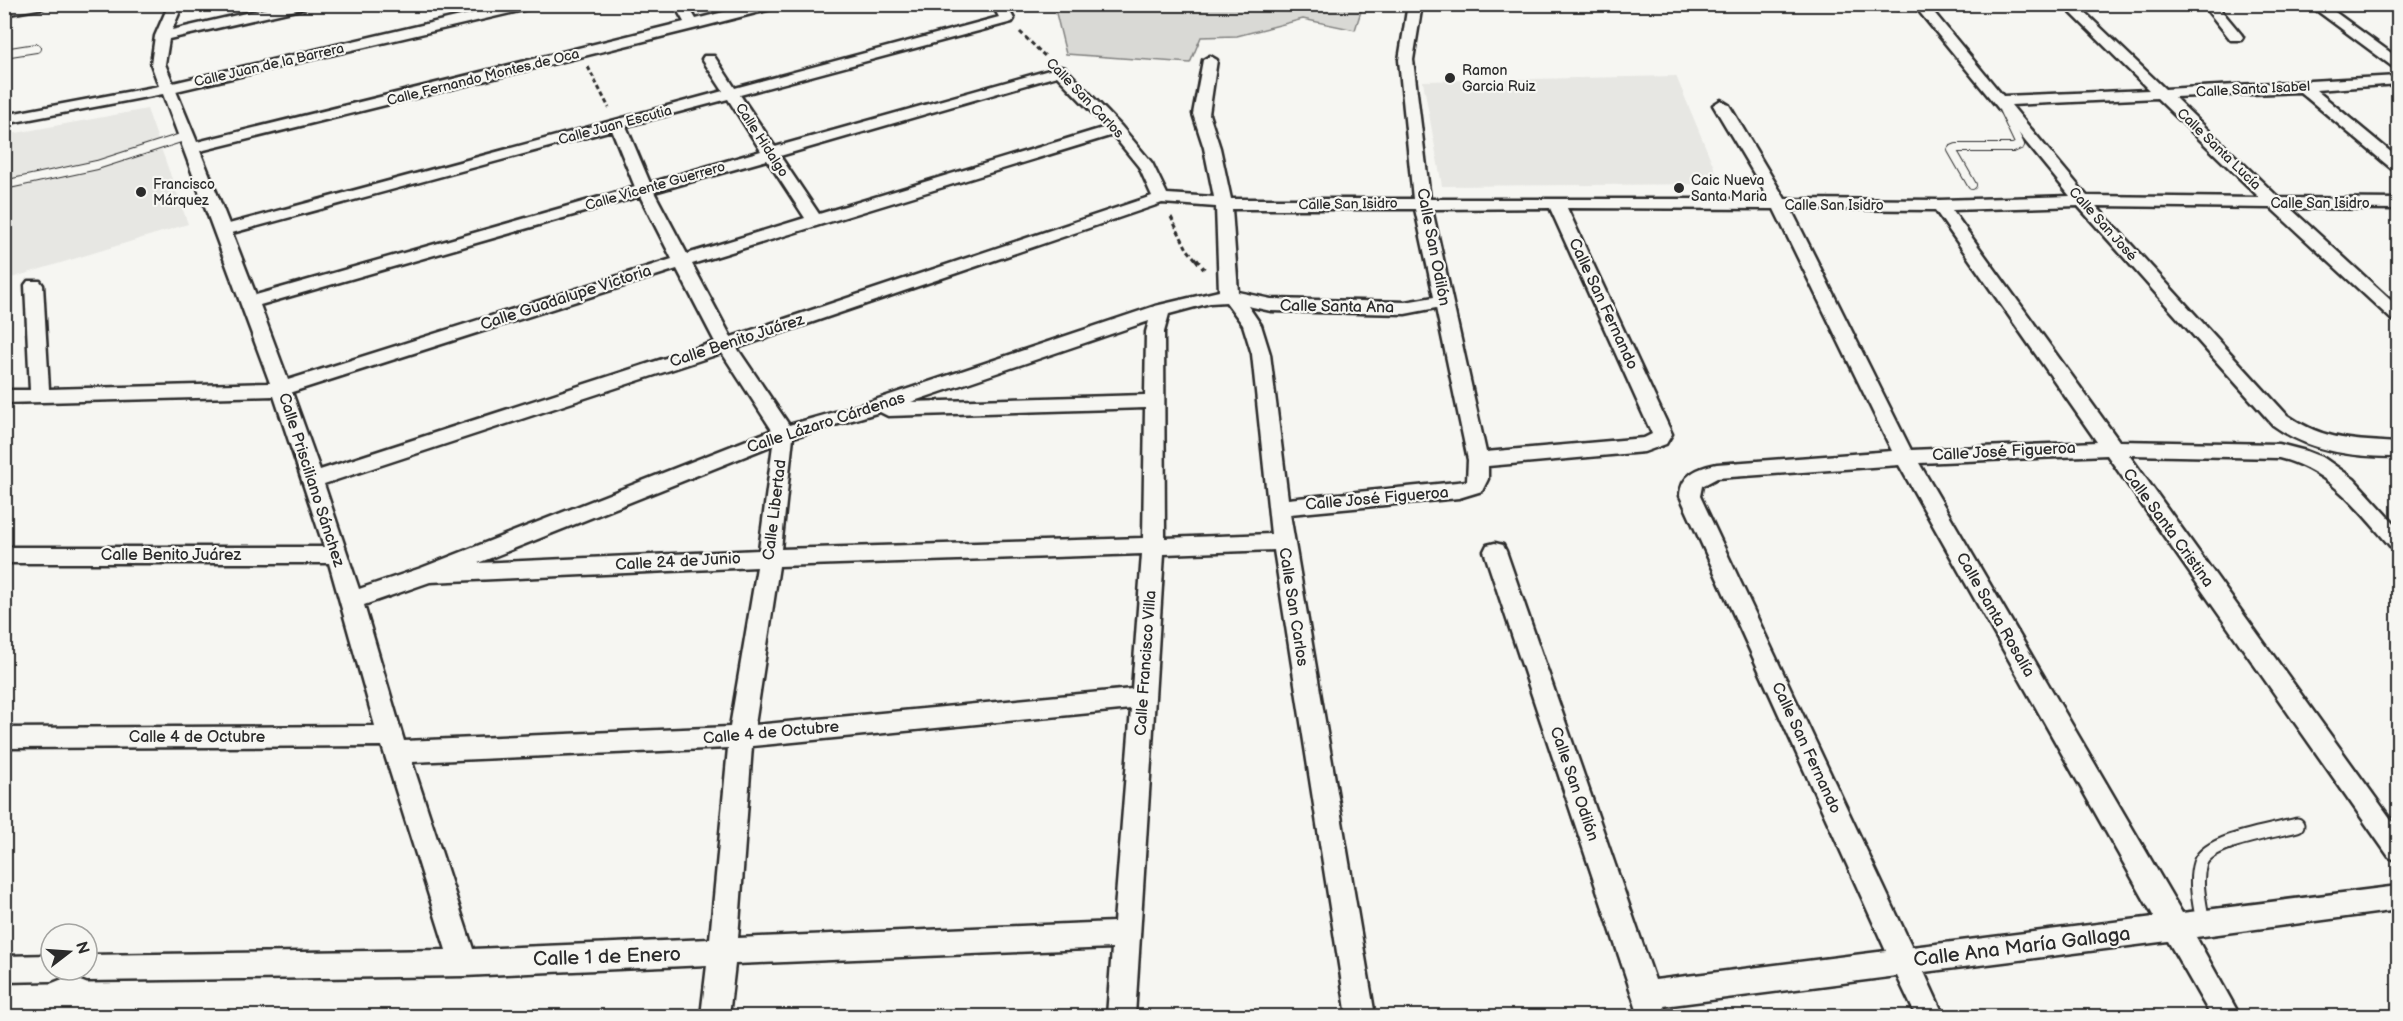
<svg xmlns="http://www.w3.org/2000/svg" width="2403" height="1021" font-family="'Balsamiq Sans',sans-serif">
	<rect width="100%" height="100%" fill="#f6f6f2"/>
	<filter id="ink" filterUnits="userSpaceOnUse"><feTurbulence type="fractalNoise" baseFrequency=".0167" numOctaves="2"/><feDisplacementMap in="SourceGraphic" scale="12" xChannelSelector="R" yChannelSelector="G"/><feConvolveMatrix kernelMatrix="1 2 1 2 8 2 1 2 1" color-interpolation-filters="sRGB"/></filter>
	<g filter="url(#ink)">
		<path fill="#e7e7e3" d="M1676,76L1721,184L1442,186L1423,81Z
			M147,109L188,224L5,280V135Z"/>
		<path fill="#d9d9d5" stroke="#828280" stroke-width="1.5" d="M1054,5V4L1363,5L1355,30L1303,19L1237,36L1201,37L1190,63L1066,54Z"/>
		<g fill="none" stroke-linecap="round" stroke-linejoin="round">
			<defs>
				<path id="lane-far1" d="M1897,4L1898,7
					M4,53L36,48
					M4,185L97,165L187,136
					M1972,185L1952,150L1957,148H2013L2020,145L2003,109"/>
				<path id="lane" d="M2203,923C2200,904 2194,882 2200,863C2208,840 2275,831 2297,825"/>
				<path id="street" d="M17,4H49L43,8L4,15V7Z
					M169,4H183L172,30L285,4H311L305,8L169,39L165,64L173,83L512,4H538L532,8L176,91L197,142L684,22L674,4H687L696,19L755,4H780L779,7L697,28L200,151L229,224L723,91L702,59L704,56H714L735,88L999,17L992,4H1006L1014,19L1012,22L740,95L775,147L1060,67L1065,68L1121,126L1152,163L1167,194L1214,197L1204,148L1193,114L1203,60L1210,56L1217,60L1209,114L1220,148L1231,199H1413L1399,60L1408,4H1422L1413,60L1430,199H1769L1713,105L1721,100L1729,105L1785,199L1940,200L2070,196L1913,4H1927L2003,96L2149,90L2062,4H2076L2165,89L2398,76V84L2316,90L2398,158V171L2392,169L2300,92L2174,97L2279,198L2398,199V209L2290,208L2398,307V322L2392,320L2271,208L2096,206L2287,415C2324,441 2355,440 2398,443V457C2354,457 2310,452 2273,425L2078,206L1952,210L2119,441L2279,444L2306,451L2324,458L2354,479L2398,527V548L2390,546C2358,509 2329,470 2279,458L2129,455L2398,829V861L2389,857L2107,455L1919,463L2182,913L2398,886V910L2196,937L2240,1016H2211L2168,941L1924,972L1944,1016H1916L1897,976L1664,1006L1667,1016H1639L1484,551L1487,545L1495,543L1503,545L1506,551L1655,980L1886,951L1680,496C1681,474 1698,468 1717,464L1892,451L1774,209L1567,208L1672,434L1666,444L1644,452L1488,466V479L1482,491L1459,498L1290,514L1375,1016H1347L1274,550L1164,554L1135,1016H1107L1112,948L735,964L729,1016H701L707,965L464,976L87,981L77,977L74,970H87V955L446,950L382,746L4,748V728L375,726L329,563H4V547H324L274,396L4,403V390H30L25,285L28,281H40L43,285L49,389L270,383L163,94L4,124V115L159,86L151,64L155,36ZM1057,76L1106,127L819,214L780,156ZM2157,98L2260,198L2087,196L2011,105ZM728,99L761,151L650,183L626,126ZM612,130L635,187L256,295L232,233ZM1113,135L1139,167L1152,196L731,337L692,264ZM767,160L805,218L687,254L654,192ZM640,196L672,259L288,380L260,305ZM1162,203L1216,207L1219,291L1155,306L860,405L789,425L737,348ZM1550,208L1652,434L1644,438L1486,452L1432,209ZM1232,209H1415L1434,297L1405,302L1271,299L1238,292ZM1791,209L1935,210L2097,442L1911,450ZM677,269L715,342L320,470L292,392ZM1226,302L1243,325L1252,354L1271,534L1165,538L1164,332L1169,314L1210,303ZM1248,306L1271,311L1405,314L1436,308L1468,460L1467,481L1288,499L1270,354L1261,325ZM1149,321L1146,332L1145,395L911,402ZM722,353L772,430L421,568L359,589L324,484ZM1145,408L1143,538L781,549L793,437L880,412L888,416ZM773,445L759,550L478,563ZM1899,465L2154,917L1912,947L1700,496L1702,486L1717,478ZM1142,554L1132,689L755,725L779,566ZM757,567L730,727L404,741L364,605L430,582ZM1131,709L1114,922L738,938L752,746ZM728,748L710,939L473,949L412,762Z
					M2202,4H2216L2241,34L2243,37L2241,40H2231Z
					M2308,4H2324L2398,58V68L2393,67Z
					M51,955V970H64L61,977L51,981L4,982V956Z"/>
			</defs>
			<use href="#lane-far1" stroke="#2b2b2b" stroke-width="10"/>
			<use href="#lane" stroke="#2b2b2b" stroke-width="17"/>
			<use href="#street" stroke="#2b2b2b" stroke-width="5"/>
			<path stroke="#2b2b2b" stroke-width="3" stroke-dasharray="4.5 3" stroke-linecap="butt" d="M1020,32L1047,58
				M588,67L609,108
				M1171,217L1187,249L1197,261"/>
			<path stroke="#2b2b2b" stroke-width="4" stroke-dasharray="5 4.5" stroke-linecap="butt" d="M1196,259L1204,269"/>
			<use href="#lane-far1" stroke="#f6f6f2" stroke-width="8"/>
			<use href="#lane" stroke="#f6f6f2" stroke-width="13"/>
			<use href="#street" fill="#f6f6f2" fill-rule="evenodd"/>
		</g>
	</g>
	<g fill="#2b2b2b" stroke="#f6f6f2" stroke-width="2">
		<circle cx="1450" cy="78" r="6"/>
		<circle cx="1679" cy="188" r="6"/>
		<circle cx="141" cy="192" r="6"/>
	</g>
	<g text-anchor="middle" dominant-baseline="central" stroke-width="4.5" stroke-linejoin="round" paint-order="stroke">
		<g font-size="14" fill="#2b2b2b" stroke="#f6f6f2">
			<text transform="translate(269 65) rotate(-13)">Calle Juan de la Barrera</text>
			<text transform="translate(483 77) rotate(-14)">Calle Fernando Montes de Oca</text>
			<text transform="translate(2253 89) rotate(-3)">Calle Santa Isabel</text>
			<text transform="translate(1085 98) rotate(46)">Calle San Carlos</text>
			<text transform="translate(615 125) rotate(-15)">Calle Juan Escutia</text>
			<text transform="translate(762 140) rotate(57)">Calle Hidalgo</text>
			<text transform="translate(2219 149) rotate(44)">Calle Santa Lucía</text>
			<text transform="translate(655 186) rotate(-16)">Calle Vicente Guerrero</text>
			<text x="2320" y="203">Calle San Isidro</text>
			<text transform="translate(1348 204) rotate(-1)">Calle San Isidro</text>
			<text x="1834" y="205">Calle San Isidro</text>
			<text transform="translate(2103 224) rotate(48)">Calle San José</text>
		</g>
		<g font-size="14" fill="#2b2b2b" stroke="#f6f6f2" text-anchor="start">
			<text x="1462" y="70">Ramon<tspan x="1462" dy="16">Garcia Ruiz</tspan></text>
			<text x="1691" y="180">Caic Nueva<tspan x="1691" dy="16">Santa Maria</tspan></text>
			<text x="153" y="184">Francisco<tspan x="153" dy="16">Márquez</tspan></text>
		</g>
		<g font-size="16" fill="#2b2b2b" stroke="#f6f6f2">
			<text transform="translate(1433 247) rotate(79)">Calle San Odilón</text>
			<text transform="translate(566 298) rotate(-18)">Calle Guadalupe Victoria</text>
			<text transform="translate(1603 304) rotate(65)">Calle San Fernando</text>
			<text transform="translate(1337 307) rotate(1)">Calle Santa Ana</text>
			<text transform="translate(737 341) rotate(-18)">Calle Benito Juárez</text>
			<text transform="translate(826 423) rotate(-18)">Calle Lázaro Cárdenas</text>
			<text transform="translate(2004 452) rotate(-3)">Calle José Figueroa</text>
			<text transform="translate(311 480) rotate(72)">Calle Prisciliano Sánchez</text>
			<text transform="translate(1377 499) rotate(-5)">Calle José Figueroa</text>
			<text transform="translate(775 510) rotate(-83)">Calle Libertad</text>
			<text transform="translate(2168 528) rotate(54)">Calle Santa Cristina</text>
			<text x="171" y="555">Calle Benito Juárez</text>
			<text transform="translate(678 562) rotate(-3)">Calle 24 de Junio</text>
			<text transform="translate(1293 607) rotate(81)">Calle San Carlos</text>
			<text transform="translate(1995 615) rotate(60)">Calle Santa Rosalía</text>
			<text transform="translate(1146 663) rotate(-86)">Calle Francisco Villa</text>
			<text transform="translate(771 733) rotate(-5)">Calle 4 de Octubre</text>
			<text x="197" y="737">Calle 4 de Octubre</text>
			<text transform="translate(1806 748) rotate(65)">Calle San Fernando</text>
			<text transform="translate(1574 784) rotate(71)">Calle San Odilón</text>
		</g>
		<g font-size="20" fill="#2b2b2b" stroke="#f6f6f2">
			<text transform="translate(2022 947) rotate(-7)">Calle Ana María Gallaga</text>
			<text transform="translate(607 957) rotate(-2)">Calle 1 de Enero</text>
		</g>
	</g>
	<rect width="2403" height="1021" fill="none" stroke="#f6f6f2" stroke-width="24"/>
	<rect x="12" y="12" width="2379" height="997" fill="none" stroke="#2b2b2b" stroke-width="2" filter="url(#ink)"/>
	<g transform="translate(69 952) rotate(73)"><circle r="28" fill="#f6f6f2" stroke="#a5a5a2" stroke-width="1.5"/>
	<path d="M0-4.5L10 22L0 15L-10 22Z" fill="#2b2b2b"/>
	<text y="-9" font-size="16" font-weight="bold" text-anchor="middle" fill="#2b2b2b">N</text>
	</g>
</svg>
